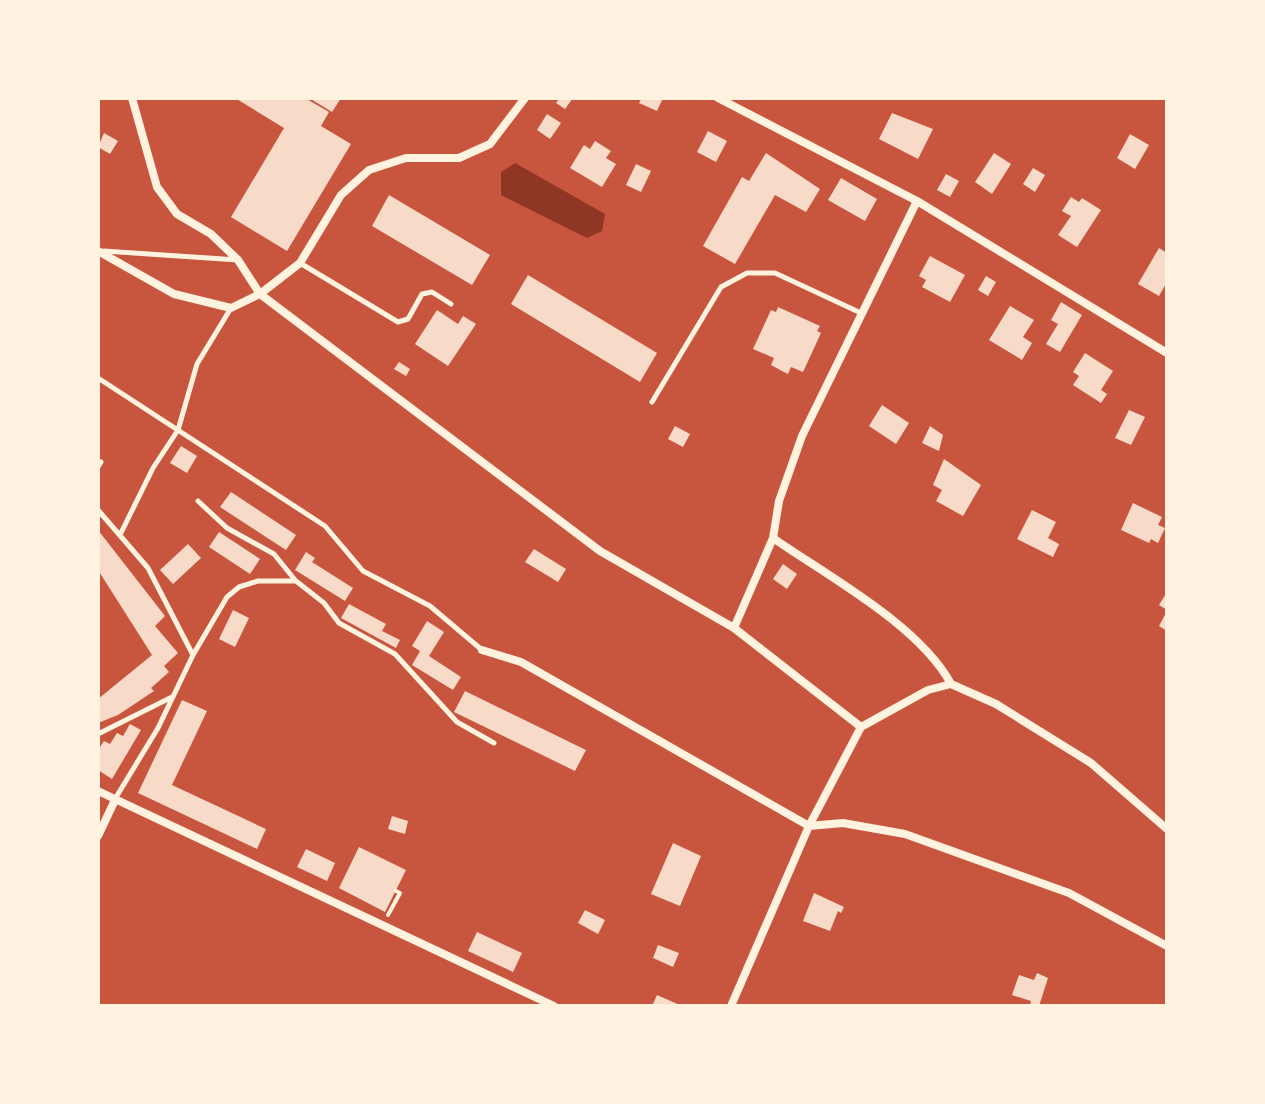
<svg xmlns="http://www.w3.org/2000/svg" width="1265" height="1104" font-family="'PT Sans',sans-serif">
	<rect width="100%" height="100%" fill="#c8553d"/>
	<path fill="#8f3625" d="M515,163L605,214L602,231L587,238L501,195V172Z"/>
	<path fill="#f7dbc8" d="M235,98H305L329,112L321,126L351,144L287,251L231,217L284,128Z
		M309,98H341L332,112Z
		M560,98H573L565,109L556,103Z
		M642,98H663L657,111L639,103Z
		M892,113L933,129L918,159L879,139Z
		M547,114L561,123L550,139L537,130Z
		M708,131L727,141L716,162L697,152Z
		M104,133L118,141L110,154L98,147Z
		M1130,134L1149,145L1135,169L1117,158Z
		M595,141L611,151L606,158L616,164L602,187L570,168L584,145L590,149Z
		M766,153L820,189L806,212L775,195L735,264L703,246L742,177L749,181Z
		M994,153L1011,164L992,194L975,182Z
		M636,164L651,171L641,192L626,185Z
		M1033,168L1045,175L1035,192L1023,184Z
		M946,174L959,181L950,197L937,190Z
		M841,178L877,199L865,221L828,200Z
		M389,195L490,255L472,285L372,226Z
		M1071,197L1079,202L1082,198L1101,210L1077,247L1058,235L1071,216L1062,211Z
		M1159,248L1167,253V282L1159,296L1138,284Z
		M930,256L965,275L950,302L922,287L926,280L919,276Z
		M528,275L657,353L640,382L511,304Z
		M986,276L996,282L988,296L978,290Z
		M1061,302L1082,315L1060,352L1046,344L1058,324L1051,320Z
		M1010,306L1034,320L1023,337L1032,343L1022,360L989,340Z
		M778,307L820,326L817,331L821,333L803,372L791,367L788,374L782,371L771,365L774,358L753,349L771,310L776,312Z
		M437,310L458,324L463,316L476,324L448,366L415,344Z
		M1085,353L1113,371L1101,390L1107,394L1101,403L1073,385L1079,376L1073,372Z
		M399,362L410,369L406,376L394,369Z
		M882,405L909,423L896,444L869,426Z
		M1129,410L1145,417L1131,445L1115,438Z
		M675,426L690,434L683,447L668,439Z
		M930,426L943,435L939,451L922,443Z
		M181,446L197,456L187,473L170,463Z
		M944,459L981,485L963,516L936,501L942,490L933,485Z
		M231,492L296,535L286,550L220,507Z
		M1133,503L1162,517L1158,525L1165,528L1158,543L1151,539L1149,543L1121,530Z
		M1032,510L1056,522L1048,538L1059,544L1053,557L1017,539Z
		M98,530L165,616L155,626L178,653L164,666L169,672L151,688L154,691L118,715L98,723V699L152,655L98,570Z
		M219,532L260,559L250,574L209,547Z
		M188,544L201,558L173,584L160,570Z
		M534,549L566,569L558,582L525,562Z
		M306,552L315,558L312,562L353,588L345,601L295,570Z
		M783,564L797,574L787,589L773,579Z
		M1167,592V610L1159,605Z
		M349,604L386,624L382,631L400,640L396,648L341,618Z
		M233,610L249,618L235,647L219,639Z
		M1167,611V631L1159,626Z
		M427,621L444,632L429,656L461,677L453,690L412,665L420,651L412,646Z
		M465,691L586,750L575,771L454,712Z
		M182,700L207,711L172,785L266,829L257,849L138,793Z
		M130,724L141,730L112,779L98,770V750L104,741L110,744L117,733L123,736Z
		M392,816L408,821L405,834L388,829Z
		M673,843L701,856L680,906L651,894Z
		M359,847L406,870L385,912L339,888Z
		M306,849L335,863L327,881L297,867Z
		M814,893L844,907L841,913L838,911L830,931L803,921Z
		M585,910L605,920L598,934L578,923Z
		M477,932L522,953L513,972L468,951Z
		M658,945L679,953L673,967L653,958Z
		M1037,973L1048,978L1039,1006H1030L1031,1001L1012,995L1019,975L1034,980Z
		M657,995L682,1006H652Z"/>
	<g fill="none" stroke-linecap="round" stroke-linejoin="round">
		<path stroke="#fff3e0" stroke-width="4" d="M388,915L400,893L396,891"/>
		<path stroke="#fff3e0" stroke-width="5" d="M104,251L238,260
			M300,263L398,322L408,319L422,294L432,292L451,304
			M98,378L325,526L363,571L430,606L482,650
			M652,402L721,287L747,273H775L861,313
			M98,467L101,462
			M198,501L227,528L274,554L295,580
			M98,510L148,568L193,655L158,728L115,799
			M120,535L153,468L178,430L197,364L231,308
			M193,655L227,597L239,587L258,581H296L324,603L339,623L395,654L457,722L494,743
			M98,734L172,697"/>
		<path stroke="#fff3e0" stroke-width="8" d="M132,98L157,187L177,214L211,234L238,260L260,294L600,551L734,628L861,727L928,690L951,684L996,704L1091,763L1167,829
			M718,98L917,201L1167,353
			M98,251L174,294L231,308L260,294L300,263L341,195L369,170L406,158H459L490,144L525,98
			M773,538C829,577 919,625 951,684
			M734,628L773,538L779,501L802,436L917,201
			M482,650L521,662L809,826L843,823L905,834L1069,893L1167,946
			M98,791L554,1006
			M98,836L115,800
			M731,1006L809,826L861,727"/>
	</g>
	<rect width="1265" height="1104" fill="none" stroke="#fff3e0" stroke-width="200"/>
</svg>
